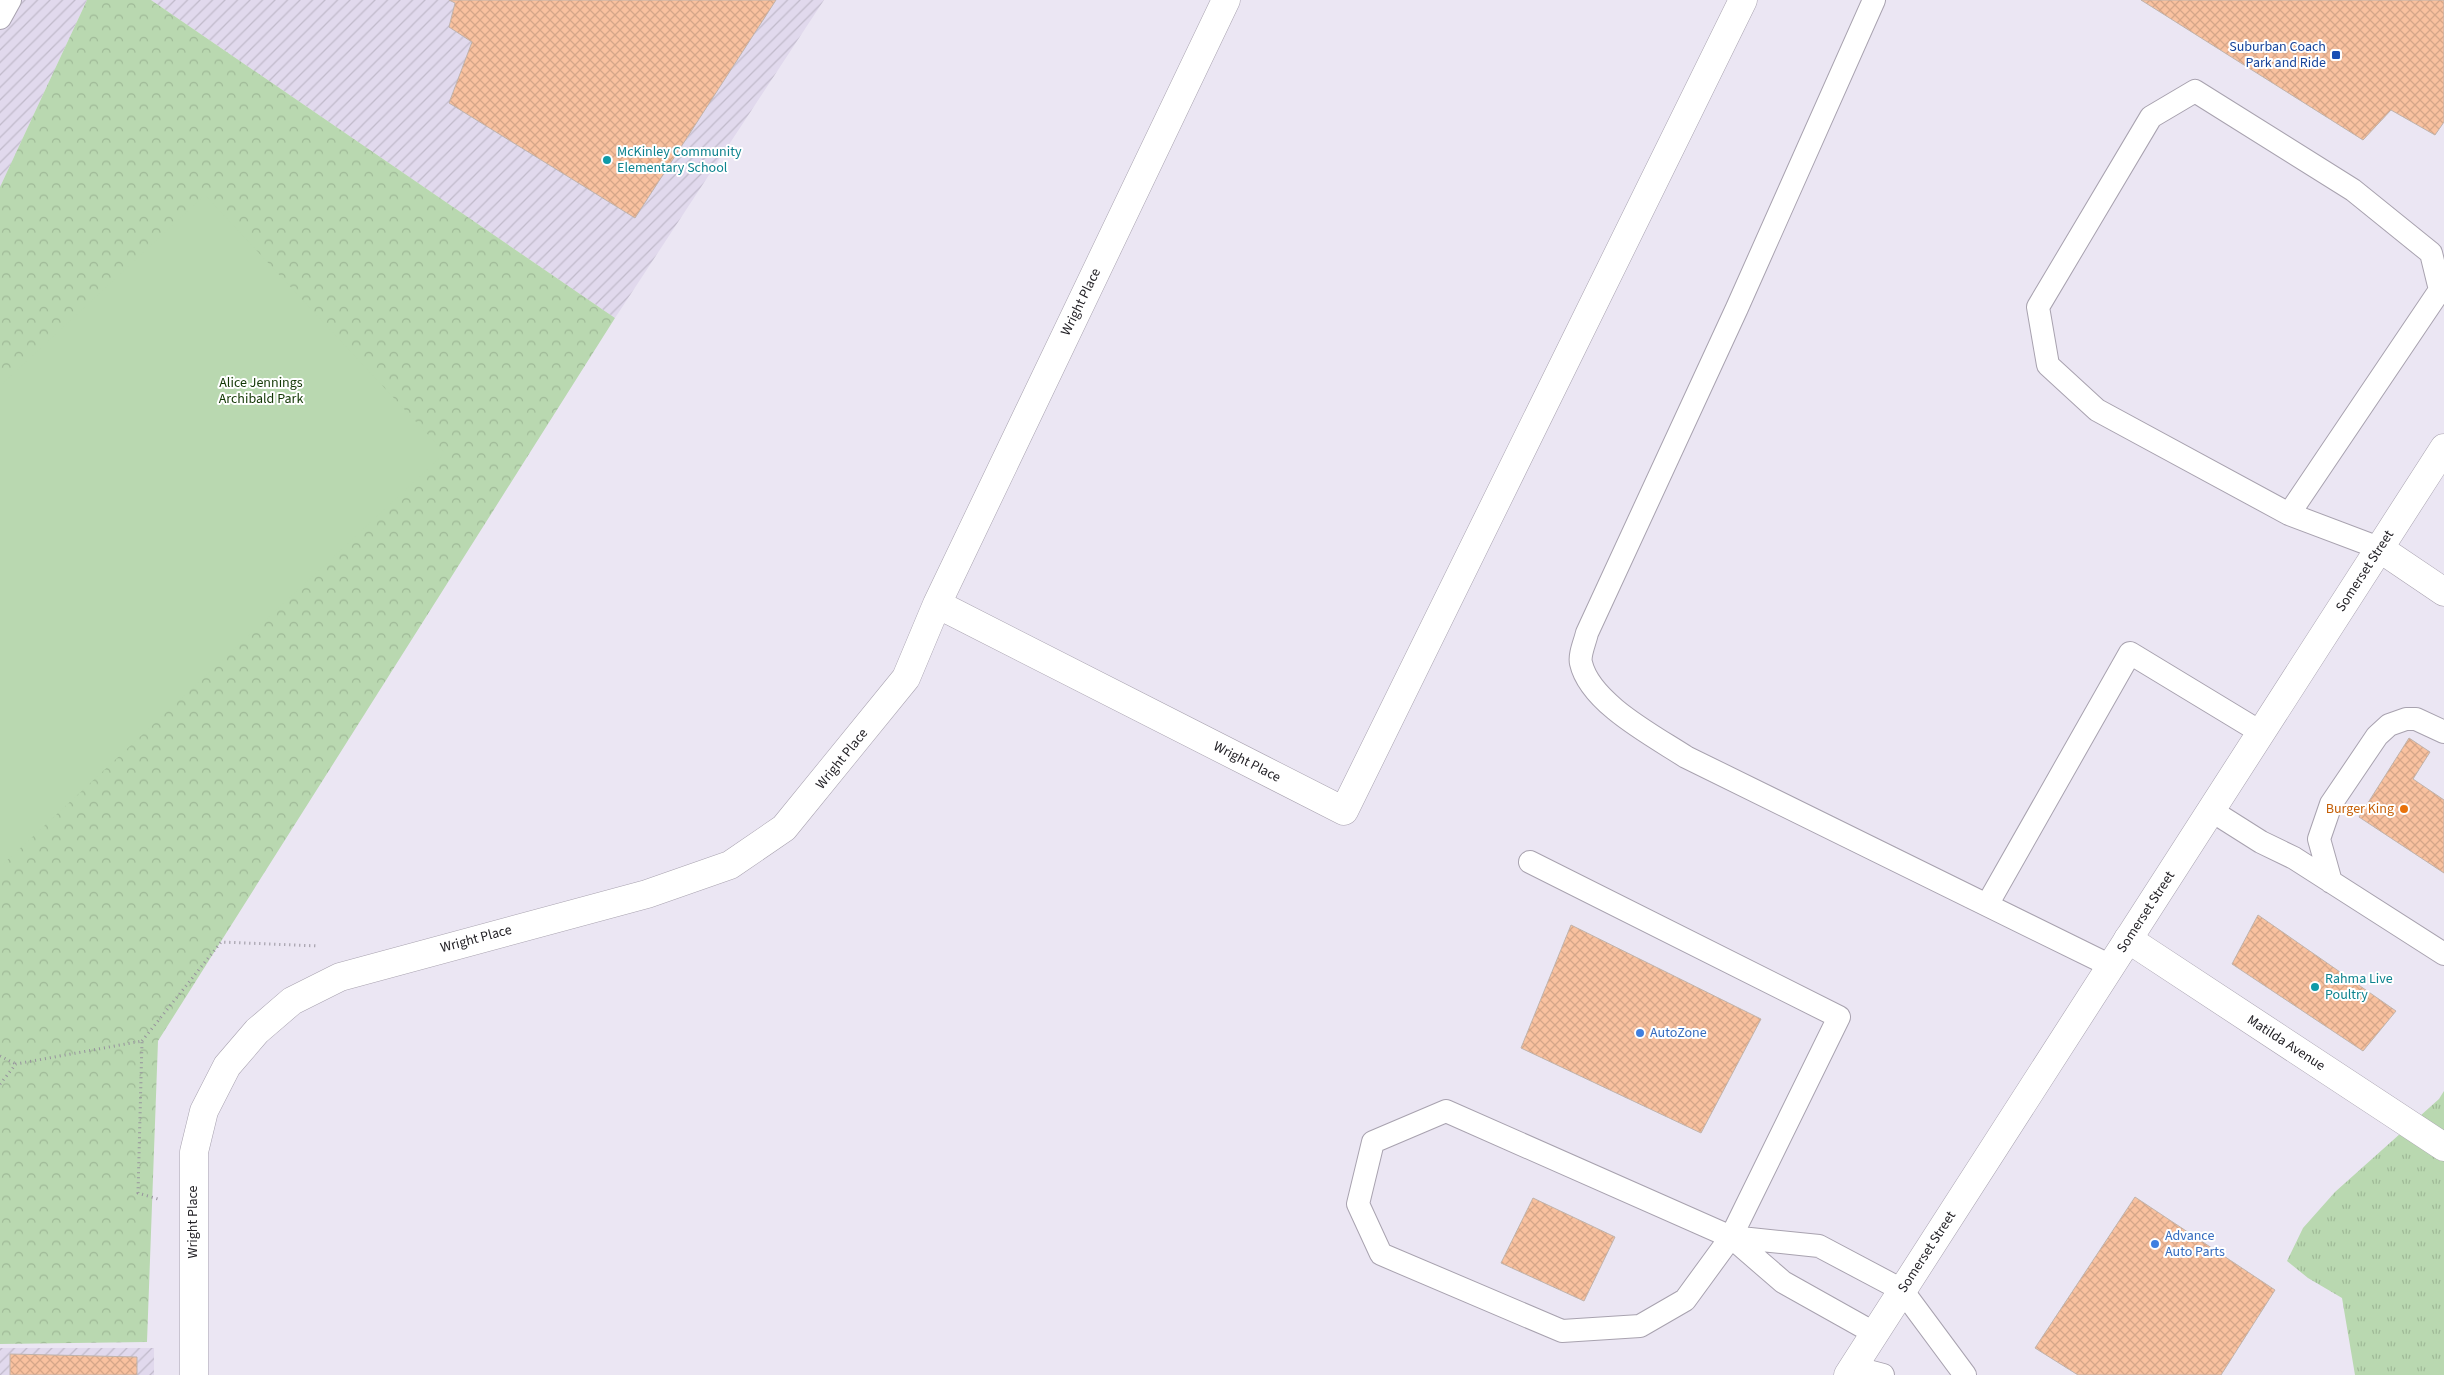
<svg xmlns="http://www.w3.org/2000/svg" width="2444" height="1375" font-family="'Source Sans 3',sans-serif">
	<defs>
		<pattern id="industrial-furrows" width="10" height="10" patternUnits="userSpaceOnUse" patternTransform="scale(1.25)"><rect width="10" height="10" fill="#e1d9ed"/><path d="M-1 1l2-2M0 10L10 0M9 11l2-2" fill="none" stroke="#c1bacb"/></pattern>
		<pattern id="grass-tufts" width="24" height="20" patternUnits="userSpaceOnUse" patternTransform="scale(1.25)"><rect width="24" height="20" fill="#b9d8b0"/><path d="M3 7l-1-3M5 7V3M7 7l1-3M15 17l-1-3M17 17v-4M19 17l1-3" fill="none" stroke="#9fb997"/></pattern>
		<pattern id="forest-crowns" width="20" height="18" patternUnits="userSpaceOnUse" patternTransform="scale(1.25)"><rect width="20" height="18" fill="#b9d8b0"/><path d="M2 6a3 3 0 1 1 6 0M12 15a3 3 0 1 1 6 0" fill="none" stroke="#9fb997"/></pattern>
		<pattern id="building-cross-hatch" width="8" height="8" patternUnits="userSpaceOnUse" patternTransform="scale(1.25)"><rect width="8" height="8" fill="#f9c19f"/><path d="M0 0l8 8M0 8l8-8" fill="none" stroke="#d5a689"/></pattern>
	</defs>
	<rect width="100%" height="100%" fill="#ebe6f3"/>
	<path fill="url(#industrial-furrows)" d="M0,0H87L0,187Z
		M151,0H824L615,318Z
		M0,1348H154V1375H0Z"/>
	<path fill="url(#grass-tufts)" d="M2444,1091V1375H2355L2342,1298L2308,1278L2287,1261L2303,1228L2335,1192L2439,1099Z"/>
	<path fill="url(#forest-crowns)" d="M87,0H151L615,318L158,1041L147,1342L0,1344V187Z"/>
	<path fill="#b9d8b0" d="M205,195L445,453L0,867V386Z"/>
	<path fill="url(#building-cross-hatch)" stroke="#c0b3ab" d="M449,0H776L635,218L449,103L472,42L449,27L455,3Z
		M2141,0H2444V122L2435,135L2391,110L2363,140Z
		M2409,738L2430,752L2413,779L2444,800V873L2359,817Z
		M2258,915L2396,1011L2363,1051L2232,964Z
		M1571,925L1761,1019L1701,1133L1521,1048Z
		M2135,1197L2275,1290L2221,1375H2078L2035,1348Z
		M1533,1198L1615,1237L1584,1301L1501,1263Z
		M10,1354L137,1357V1375H10Z"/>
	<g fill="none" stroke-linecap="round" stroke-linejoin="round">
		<defs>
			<path id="lane" d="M1874,0L1737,308L1587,633C1585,642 1579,655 1581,663C1590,703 1654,736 1686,757L2111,966
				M0,18L10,0
				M2289,514L2440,290
				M2379,548L2289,514L2097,410L2048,365L2038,307L2151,117L2195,91L2353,190L2431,253L2440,290L2444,292
				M2212,811L2261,842L2294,858L2444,954
				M1530,862L1839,1017L1731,1237L1685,1300L1640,1326L1562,1331L1381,1254L1358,1204L1373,1142L1446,1111L1731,1237L1783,1282L1874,1333
				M2331,882L2319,839L2331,804L2377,736L2389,725L2406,719H2416L2444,732
				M1987,905L2130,653L2262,733
				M1731,1237L1819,1246L1902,1290L1965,1375
				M1853,1367L1883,1375"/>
			<path id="street" d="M2379,548L2444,592
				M937,604L1344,811L1743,0
				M2128,939L2444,1147
				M194,1375V1152L204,1111L227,1066L257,1031L292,1001L340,977L647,894L730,865L784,828L906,678L937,604L1226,0"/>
			<path id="secondary" d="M1848,1375L2444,448"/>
		</defs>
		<use href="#lane" stroke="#a8a2af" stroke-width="24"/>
		<use href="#street" stroke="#a8a2af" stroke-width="29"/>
		<use href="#secondary" stroke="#a8a2af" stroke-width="29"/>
		<path stroke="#96929c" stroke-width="3" stroke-dasharray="1 4" stroke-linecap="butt" d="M142,1041L221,942L319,946
			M0,1056L16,1064
			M0,1084L16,1064L142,1041L138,1193L158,1199"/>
		<use href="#lane" stroke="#fff" stroke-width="22"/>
		<use href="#street" stroke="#fff" stroke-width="28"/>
		<use href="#secondary" stroke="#fff" stroke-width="28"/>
	</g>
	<rect fill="#1a4fb4" stroke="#fff" stroke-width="2" x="2331" y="50" width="10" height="10" rx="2.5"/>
	<g fill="#0f9aa8" stroke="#fff" stroke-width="2">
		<circle cx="607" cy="160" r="5"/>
		<circle cx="2315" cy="987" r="5"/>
	</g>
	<circle fill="#e8710a" stroke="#fff" stroke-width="2" cx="2404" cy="809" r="5"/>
	<g fill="#3f7fe0" stroke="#fff" stroke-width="2">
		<circle cx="1640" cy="1033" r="5"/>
		<circle cx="2155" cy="1244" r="5"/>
	</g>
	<g text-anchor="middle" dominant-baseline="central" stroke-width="4" stroke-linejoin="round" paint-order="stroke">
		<g font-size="14" fill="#164399" stroke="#fff" text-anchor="end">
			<text x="2326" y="47">Suburban Coach<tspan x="2326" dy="16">Park and Ride</tspan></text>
		</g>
		<g font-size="14" fill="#0d838f" stroke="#fff" text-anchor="start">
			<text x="617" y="152">McKinley Community<tspan x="617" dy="16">Elementary School</tspan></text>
			<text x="2325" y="979">Rahma Live<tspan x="2325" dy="16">Poultry</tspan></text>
		</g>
		<g font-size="14" fill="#232126" stroke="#fff">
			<text transform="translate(1081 302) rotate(-64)">Wright Place</text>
			<text transform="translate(2365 571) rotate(-57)">Somerset Street</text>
			<text transform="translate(842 759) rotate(-51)">Wright Place</text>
			<text transform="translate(1247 762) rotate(27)">Wright Place</text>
			<text transform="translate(2146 912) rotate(-57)">Somerset Street</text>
			<text transform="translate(476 939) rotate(-15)">Wright Place</text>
			<text transform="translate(2286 1043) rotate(33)">Matilda Avenue</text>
			<text transform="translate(193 1222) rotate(-90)">Wright Place</text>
			<text transform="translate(1927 1252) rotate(-57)">Somerset Street</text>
		</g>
		<g font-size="14" fill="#123704" stroke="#fff">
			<text x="261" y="383">Alice Jennings<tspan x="261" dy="16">Archibald Park</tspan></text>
		</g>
		<g font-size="14" fill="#c56008" stroke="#fff" text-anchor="end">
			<text x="2394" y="809">Burger King</text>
		</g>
		<g font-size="14" fill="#366cbe" stroke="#fff" text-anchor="start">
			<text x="1650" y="1033">AutoZone</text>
			<text x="2165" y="1236">Advance<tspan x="2165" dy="16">Auto Parts</tspan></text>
		</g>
	</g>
</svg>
